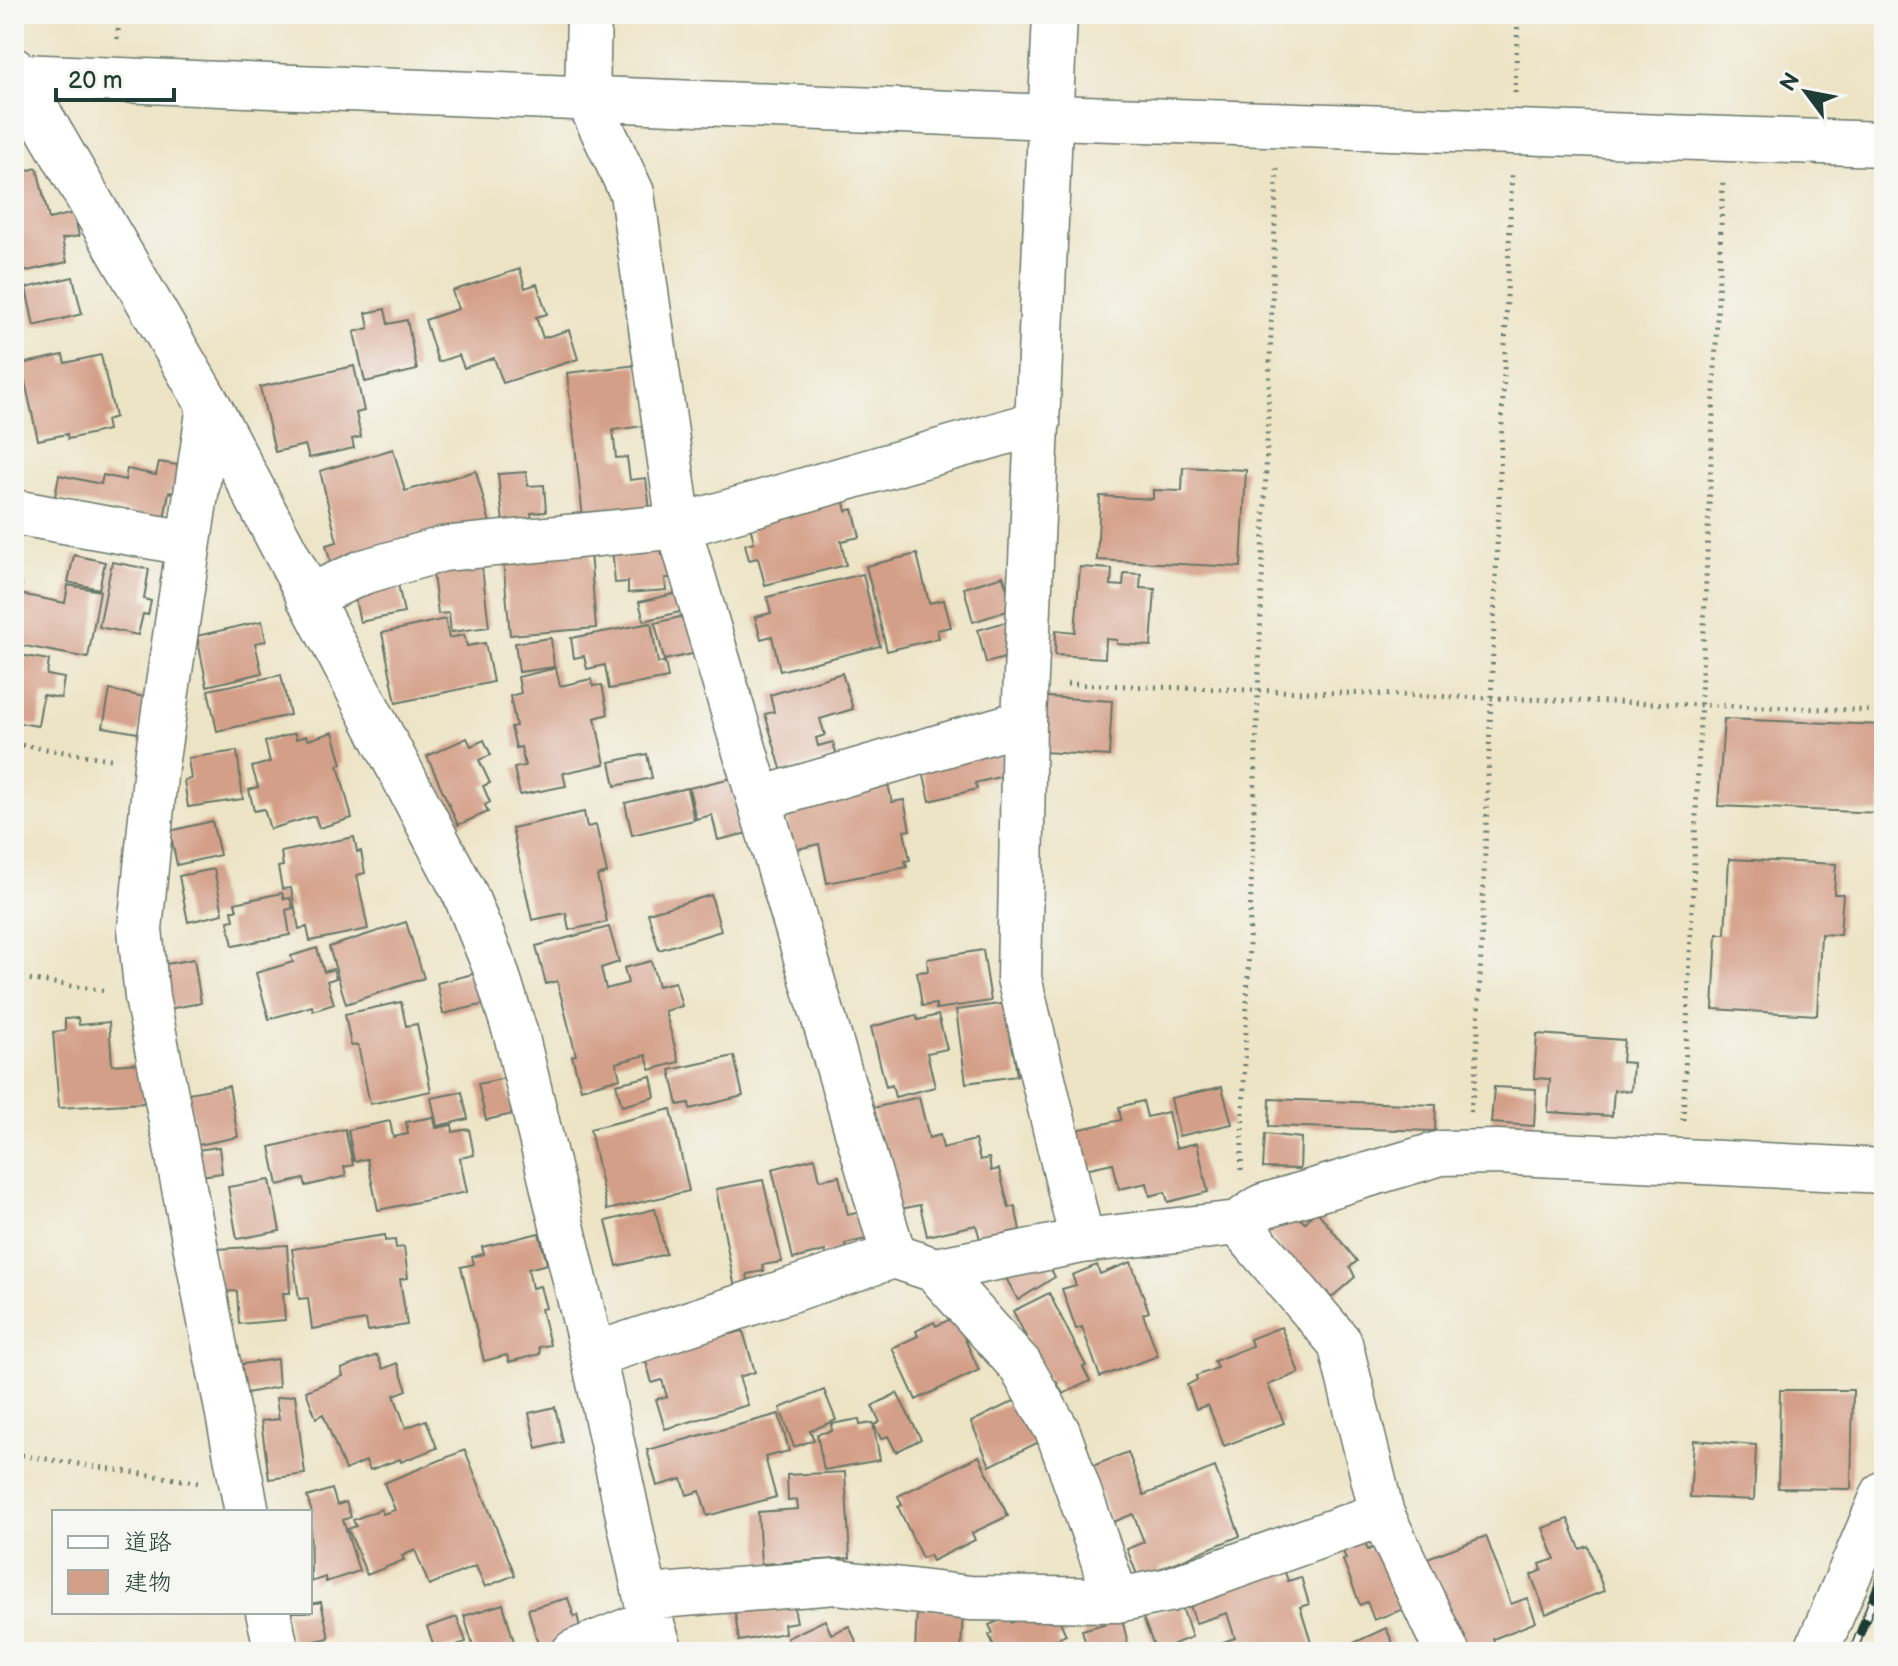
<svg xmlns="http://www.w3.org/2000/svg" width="1898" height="1666" font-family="'Balsamiq Sans','Klee One',sans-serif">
	<rect width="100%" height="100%" fill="#f6f6f2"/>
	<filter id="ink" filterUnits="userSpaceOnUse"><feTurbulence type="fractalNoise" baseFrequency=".0125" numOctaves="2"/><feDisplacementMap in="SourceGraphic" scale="16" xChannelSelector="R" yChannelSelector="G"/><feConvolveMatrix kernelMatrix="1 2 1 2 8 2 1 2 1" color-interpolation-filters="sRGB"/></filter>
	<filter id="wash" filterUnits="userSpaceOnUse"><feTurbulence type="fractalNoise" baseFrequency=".006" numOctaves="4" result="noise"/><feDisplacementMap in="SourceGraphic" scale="32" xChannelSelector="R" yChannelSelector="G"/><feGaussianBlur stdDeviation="1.8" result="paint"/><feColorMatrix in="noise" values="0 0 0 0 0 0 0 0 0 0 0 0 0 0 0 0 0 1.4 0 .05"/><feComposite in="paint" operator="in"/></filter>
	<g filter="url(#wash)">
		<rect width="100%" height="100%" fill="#ede4c6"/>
		<g id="blocks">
			<path fill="#d49f88" d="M37,168L49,219L74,213L79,236L62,239L67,262L14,274V174Z
				M520,269L525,288L537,284L547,314L536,317L543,338L569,330L578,359L503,383L494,358L464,368L459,355L438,362L425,320L458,309L452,291Z
				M73,277L82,314L34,326L26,288Z
				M385,309L388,324L407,320L417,370L365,382L354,332L369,328L366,313Z
				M63,355L65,363L101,355L115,417L106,420L108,430L68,439L67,434L38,440L21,364Z
				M637,365L644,426L613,430L616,458L627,457L630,480L646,478L650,510L583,518L567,373Z
				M354,366L364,411L356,413L361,437L352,439L354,448L309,458L305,445L275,452L260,387Z
				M393,449L405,491L476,471L491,527L332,567L326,545L337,542L320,471Z
				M159,462L184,466L178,494L169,492L164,519L55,497L59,475L101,484L103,475L125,480L127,469L156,475Z
				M1183,467L1246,470L1241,567L1097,560L1100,496L1153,499V490L1182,491Z
				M526,472L528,486L544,485L546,512L531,513L532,521L503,523L498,474Z
				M841,491L846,511L853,509L860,537L841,541L846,565L765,585L758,558L749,560L745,544L754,542L747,514Z
				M660,542L662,555L671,554L673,578H665L666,590L628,593V582L615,583L612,546Z
				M590,552L596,628L510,635L503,560Z
				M917,554L929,603L944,600L951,627L937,630L939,638L887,651L866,566Z
				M74,555L105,562L99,589L68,582Z
				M112,562L149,569L144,599L151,601L148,615L143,614L138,635L99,627Z
				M446,565L447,571L482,567L489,627L451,632L449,613L438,614L432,566Z
				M1080,567L1112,569L1111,585L1123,586L1124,573L1141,574L1140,588L1155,589L1151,646L1117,644V640L1106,639L1105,658L1055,655L1056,630L1075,632Z
				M863,574L880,646L780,671L772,636L761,639L755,617L771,613L767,597Z
				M1003,576L1013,609L973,622L964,588Z
				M397,579L404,613L360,622L353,590Z
				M14,583L22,584L20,594L65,603L68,585L100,591L88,658L14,644Z
				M678,593L683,611L644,621L639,602Z
				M688,615L697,653L664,660L655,623Z
				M445,619L449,638L464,635L467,646L485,643L493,682L396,703L382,633Z
				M1012,620V656L986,663L978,630Z
				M262,621L266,641L255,643L262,673L207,686L197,636Z
				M651,623L658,663L665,662L668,678L609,689L605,665L587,669L584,656L574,658L571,638Z
				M551,638L554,667L519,672L515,643Z
				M14,654L49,660L47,675L64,678L61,698L43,695L38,726L14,722Z
				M556,668L560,686L591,679L593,686L602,685L608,714L595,718L605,764L563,773L566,786L520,795L514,768L525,766L521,747L516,748L511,727L516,726L510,696L521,693L518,677Z
				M842,673L853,709L820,719L825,735L816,738L818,746L833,742L837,756L782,772L765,714L774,712L770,695Z
				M281,675L290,715L217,731L208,690Z
				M110,690L145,697L138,733L103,727Z
				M1047,697L1112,701L1109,756L1044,752Z
				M1724,719L1883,725L1880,813L1718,806Z
				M333,732L342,764L338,765L352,818L319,828L315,816L270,829L264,809L254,811L249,790L258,787L252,767L270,762L265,742L295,733L296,739L306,736L308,740Z
				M467,738L471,746L484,740L491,755L479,760L490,783L483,786L490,802L485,805L488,812L458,825L427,756Z
				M998,743L1007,775L975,783L977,789L930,801L921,763Z
				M237,751L243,799L188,807L184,780L191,779L188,758Z
				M647,754L652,778L615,786L610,762Z
				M736,777L748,833L718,840L712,815L696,819L689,788Z
				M888,784L892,802L904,800L910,830L904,831L910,860L905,861L907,867L827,883L819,844L793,850L786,813Z
				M687,788L694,820L632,835L625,803Z
				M584,812L587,827L596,825L607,873L597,876L607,922L569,930L566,913L532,920L512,828Z
				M212,821L220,855L177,865L170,831Z
				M354,837L357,852L361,851L365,873L357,875L368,929L310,941L307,927L299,929L291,888L282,889L278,867L283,866L281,852Z
				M1729,859L1836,864L1834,894H1843L1840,935L1821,934L1817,1015L1713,1009L1717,934H1725Z
				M214,869L223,914L188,922L179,876Z
				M282,893L284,899L290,898L293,908L286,910L290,935L233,946L228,921L234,920L232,910H237L235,903Z
				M711,895L721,931L659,950L648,913Z
				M406,922L424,978L346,1004L329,947Z
				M609,927L619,962L601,968L606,989L628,983L624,968L651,961L658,986L675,982L682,1006L665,1011L679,1062L650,1070L646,1055L616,1063L620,1078L581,1089L572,1056L576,1055L557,981L546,984L536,946Z
				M317,948L324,972L333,969L336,978L327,981L334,1004L313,1011L312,1006L269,1019L256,973L293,962L291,956Z
				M983,950L991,1001L936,1009V1004L922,1006L917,972L928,971L927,959Z
				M194,959L201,1003L168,1009L161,965Z
				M477,973L485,1004L443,1014L437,983Z
				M401,1002L406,1026L417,1024L431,1091L370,1104L358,1045L351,1046L345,1014Z
				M1007,1003L1017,1076L966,1083L956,1010Z
				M916,1015L918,1020L938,1015L947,1049L927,1053L935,1087L895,1097L892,1085L886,1087L871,1027Z
				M78,1018L79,1025L109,1022L112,1065L141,1063L144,1103L59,1108L53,1032L65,1031V1019Z
				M1537,1034L1624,1040L1622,1062L1633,1063L1631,1091L1614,1090L1612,1116L1548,1112L1550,1079L1534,1078Z
				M734,1056L743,1096L690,1109L689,1103L678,1105L670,1070Z
				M651,1076L655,1097L622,1106L616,1084Z
				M505,1078L513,1114L486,1120L478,1084Z
				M229,1086L238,1137L198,1145L188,1093Z
				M1222,1087L1232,1124L1179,1136L1171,1098Z
				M1494,1087L1536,1089L1534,1126L1491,1123Z
				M462,1092L468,1119L437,1126L431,1098Z
				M919,1097L929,1138L940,1135L943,1148L975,1140L980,1160L989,1158L991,1171L999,1169L1009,1208L1015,1206L1020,1230L980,1239L976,1225L927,1236L920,1205L896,1210L873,1108Z
				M1270,1099L1436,1105L1435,1131L1269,1126Z
				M1143,1101L1147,1117L1168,1112L1176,1148L1197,1143L1208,1192L1168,1202L1165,1192L1150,1196L1147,1183L1119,1189L1113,1163L1085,1169L1076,1130L1121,1120L1119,1107Z
				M671,1109L689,1191L607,1210L590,1129Z
				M434,1117L436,1128L452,1125L453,1132L469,1129L474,1155L460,1158L467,1192L378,1210L367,1159L354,1161L348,1130L390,1121L393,1137L408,1134L406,1122Z
				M345,1129L353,1165L344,1167L346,1176L306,1186L304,1179L278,1185L270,1147Z
				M1265,1134L1301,1138L1300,1169L1263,1168Z
				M219,1147L222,1173L200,1176L197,1150Z
				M815,1158L820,1180L839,1176L848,1215L860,1212L866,1239L845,1244L848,1252L827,1257L825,1251L793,1259L772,1169Z
				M270,1180L280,1231L237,1239L228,1187Z
				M763,1180L782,1262L762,1265L764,1271L747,1274L749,1285L735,1288L716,1189Z
				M655,1209L666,1254L617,1266L606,1221Z
				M1316,1210L1357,1261L1350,1267L1355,1277L1331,1298L1327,1292L1315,1300L1267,1231L1272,1224L1296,1215L1305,1223Z
				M539,1233L547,1264L528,1269L532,1288L540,1286L546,1308L541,1309L550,1345L539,1347L540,1354L509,1362L507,1355L484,1361L461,1267L474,1264L472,1257L484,1254L482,1247Z
				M385,1235V1241L395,1240L396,1248L404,1247L408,1278L400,1279L407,1325L368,1331L366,1320L312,1329L308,1298L299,1299L292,1249Z
				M287,1245L290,1293H283L285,1320L239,1324L237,1291L219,1292L217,1249Z
				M1047,1262L1055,1277L1018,1300L1000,1267Z
				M1131,1262L1149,1312L1143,1314L1158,1356L1100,1377L1082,1327L1076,1329L1062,1289L1076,1285L1072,1275L1097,1265L1100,1274Z
				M1049,1293L1086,1366L1083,1367L1090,1381L1063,1394L1056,1381L1050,1384L1013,1311Z
				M955,1317L979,1370L916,1400L892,1348L918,1336L916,1331L934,1322L936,1326Z
				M728,1326L731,1334L743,1331L755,1372L739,1377L748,1405L665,1429L656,1399L667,1397L662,1380L652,1383L645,1358Z
				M1281,1327L1299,1373L1268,1385L1284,1423L1224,1446L1208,1405L1196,1409L1187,1385L1197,1380L1196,1376L1217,1368L1214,1361L1252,1346L1250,1339Z
				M377,1355L383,1369L397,1363L407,1390L394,1395L406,1428L426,1420L437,1448L401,1462L400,1459L370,1470L366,1461L345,1470L323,1414L316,1418L306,1391L343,1376L341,1369Z
				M277,1359L279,1387L241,1394L237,1365Z
				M824,1390L836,1420L810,1431L814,1440L794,1447L780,1408Z
				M1780,1390H1853L1851,1489L1778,1488Z
				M897,1393L921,1439L896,1452L888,1436L881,1439L874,1425L880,1422L872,1406Z
				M295,1395L305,1474L269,1479L261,1421L279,1419L276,1398Z
				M1022,1397L1043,1440L990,1466L971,1422Z
				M555,1407L563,1442L537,1449L529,1413Z
				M779,1414L789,1451L765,1457L776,1497L707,1516L700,1491L687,1495L682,1479L657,1486L647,1450Z
				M859,1419L860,1425L873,1423L880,1460L824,1470L817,1434L832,1431L831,1424Z
				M1694,1440L1756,1445L1754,1500L1690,1497Z
				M465,1450L515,1575L485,1587L476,1566L429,1585L415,1550L402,1556L404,1560L367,1575L348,1529L356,1526L353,1520L381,1509L383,1514L395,1510L384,1483Z
				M1128,1452L1144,1495L1215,1467L1240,1536L1159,1569L1162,1576L1141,1585L1127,1549L1144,1542L1133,1514L1111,1523L1090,1467Z
				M979,1456L1008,1516L972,1533L975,1540L932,1561L929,1555L922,1558L898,1507L902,1505L898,1496Z
				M845,1472L850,1558L761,1564L758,1512L798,1509L797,1500L788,1501L787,1475Z
				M332,1489L337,1505L346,1502L351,1517L343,1520L359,1571L326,1582L325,1577L311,1582L310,1514L312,1513L307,1497Z
				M1568,1519L1580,1549L1588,1546L1604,1591L1546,1614L1531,1575L1542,1570L1540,1564L1555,1559L1543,1528Z
				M1362,1535L1368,1550L1380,1545L1404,1609L1374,1620L1367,1602L1360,1605L1343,1560L1346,1559L1340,1544Z
				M1486,1536L1511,1604L1527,1598L1536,1622L1493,1639L1498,1652H1464L1422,1560Z
				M1283,1566L1288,1581L1301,1577L1309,1604L1300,1607L1312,1645L1291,1652H1219L1217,1644L1235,1638L1227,1613L1196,1623L1187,1597Z
				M568,1598L574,1617L577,1615L583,1639L540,1651L528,1609Z
				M792,1598L797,1622L784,1624L785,1633L739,1641L734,1607Z
				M321,1602L329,1638L292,1646L286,1612H310V1604Z
				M503,1604L517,1652H475L464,1616Z
				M1182,1607L1192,1637L1156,1651L1142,1615Z
				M917,1608L963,1610L961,1652H915Z
				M1056,1612L1066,1635L1057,1639L1063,1652H991L996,1650L989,1635L993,1633L989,1625L1008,1617L1011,1623L1031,1614L1035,1622Z
				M457,1617L466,1642L436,1652L427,1627Z
				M1122,1619L1130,1652H1088L1082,1630Z
				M825,1620L831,1634L849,1626L861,1652H786L792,1649L787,1638Z
				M1386,1628L1397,1652H1334Z"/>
		</g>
	</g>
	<g filter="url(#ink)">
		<use href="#blocks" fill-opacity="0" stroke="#677767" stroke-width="2"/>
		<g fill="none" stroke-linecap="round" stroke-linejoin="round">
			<defs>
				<path id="minor" d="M589,14L587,97L632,193L680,532L894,1256
					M1055,14L1024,722L1019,978L1082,1241
					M14,70L209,406L465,894L494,965L517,1038L593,1355L651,1621L661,1652
					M19,76L1052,117L1884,144
					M209,406L156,766L140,929L147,997L247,1512
					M14,512L187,543
					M308,597L363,572L443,549L680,526L1038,423
					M760,799L1024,722
					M1238,1223L1340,1343L1382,1514L1447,1652
					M935,1270L1082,1241L1238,1223L1263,1206L1441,1153L1497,1152L1884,1171
					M593,1355L894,1256L935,1270L1020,1365L1058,1432L1117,1600
					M647,1597L836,1582L970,1598L1117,1600L1169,1590L1382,1514
					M268,1612L277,1652
					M574,1652L651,1621
					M1816,1652L1884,1493"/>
			</defs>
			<use href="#minor" stroke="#677767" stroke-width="47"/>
			<path stroke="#677767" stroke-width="5" stroke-dasharray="2 6" stroke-linecap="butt" d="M117,39L120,14
				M1515,93L1518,14
				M1067,684L1884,711
				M14,744L116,760
				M14,977L106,991
				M1470,1112L1476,1078L1512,171
				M1683,1120L1723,179
				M1241,1170L1277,165
				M14,1454L201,1483"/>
			<use href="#minor" stroke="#fff" stroke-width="44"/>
			<defs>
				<path id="rail" d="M1853,1652L1884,1570"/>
			</defs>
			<use href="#rail" stroke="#1f3d34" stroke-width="9"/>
			<use href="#rail" stroke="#f6f6f2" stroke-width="6" stroke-dasharray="18" stroke-linecap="butt"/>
		</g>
	</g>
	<rect width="1898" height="1666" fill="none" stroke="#f6f6f2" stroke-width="48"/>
	<rect x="52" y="1510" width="260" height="104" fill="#f6f6f2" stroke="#a0aca6" stroke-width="2"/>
	<rect x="68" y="1536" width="40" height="12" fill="#ffffff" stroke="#a0aca6" stroke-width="2"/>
	<text x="124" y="1550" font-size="24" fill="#1f3d34">道路</text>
	<rect x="68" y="1570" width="40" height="24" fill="#d49f88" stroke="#a0aca6" stroke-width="2"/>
	<text x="124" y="1590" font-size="24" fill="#1f3d34">建物</text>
	<g transform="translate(1806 92) rotate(302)" stroke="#f6f6f2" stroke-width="6" paint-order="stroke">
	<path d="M0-6L14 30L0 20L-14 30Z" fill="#1f3d34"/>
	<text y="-12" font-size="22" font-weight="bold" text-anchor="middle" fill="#1f3d34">N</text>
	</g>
	<path d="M56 88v12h118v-12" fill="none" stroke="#1f3d34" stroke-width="4"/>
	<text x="68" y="88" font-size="24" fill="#1f3d34" stroke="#f6f6f2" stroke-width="6" paint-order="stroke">20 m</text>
</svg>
